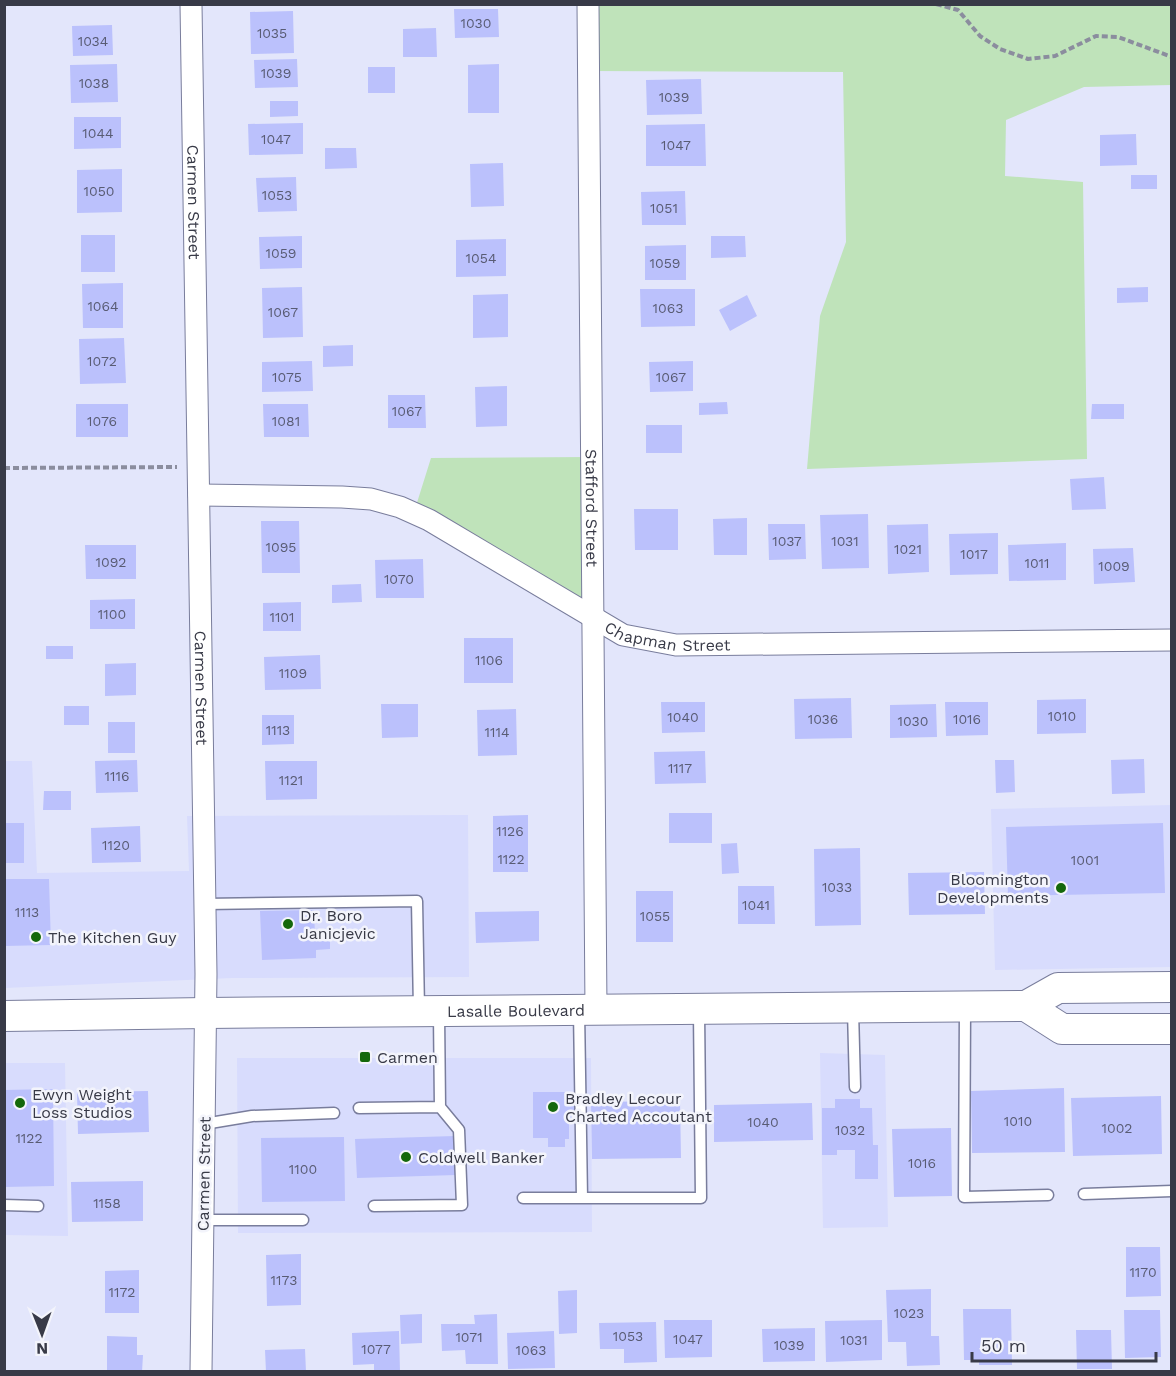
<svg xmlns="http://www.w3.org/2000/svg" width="1176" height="1376" font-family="'Work Sans',sans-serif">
	<rect width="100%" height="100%" fill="#e3e6fb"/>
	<path fill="#d8dcfd" d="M4,761H32L37,873L189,871L187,816L468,815L469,977L232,978L5,988Z
		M1171,805V967L995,970L991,809Z
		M820,1053L885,1055L888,1227L823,1228Z
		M237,1058H591L592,1232L238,1233Z
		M4,1063H65L68,1236L5,1235Z"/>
	<path fill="#bfe3ba" d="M590,5H1171V85L1084,87L1006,120L1005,176L1083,182L1087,459L807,469L820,316L846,242L843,72L591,71Z
		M590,457L592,614L415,509L431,458Z"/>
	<path fill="#bbc1fc" d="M454,9H498L499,37L455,38Z
		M293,11L294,53L251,54L250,12Z
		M112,25L113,55L73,56L72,26Z
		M436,28L437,57H403V29Z
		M297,59L298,87L255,88L254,60Z
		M117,64L118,102L71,103L70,65Z
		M499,64V113H468V65Z
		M368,67H395V93H368Z
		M701,79L702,114L647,115L646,80Z
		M270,101H298V116L270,117Z
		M74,117H121V148L74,149Z
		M303,123V154L249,155L248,124Z
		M705,124L706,166H646V125Z
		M1136,134L1137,165L1100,166V135Z
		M325,148H356L357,168L325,169Z
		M503,163L504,206L471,207L470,164Z
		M122,169V212L77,213V170Z
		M1131,175H1157V189H1131Z
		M296,177L297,211L258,212L256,178Z
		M685,191L686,225H642L641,192Z
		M81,235H115V272H81Z
		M302,236V268L260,269L259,237Z
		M711,236H745L746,257L711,258Z
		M506,239V276L456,277V240Z
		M686,245V280H645V246Z
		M123,283V328H83L82,284Z
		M302,287L303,337L263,338L262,288Z
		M1148,287V302L1117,303V288Z
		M640,289H695V326L641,327Z
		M508,294V337L473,338V295Z
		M747,295L757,316L730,331L719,310Z
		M124,338L126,383L80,384L79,339Z
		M353,345V366L323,367V346Z
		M312,361L313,391L262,392V362Z
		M693,361V391L650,392L649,362Z
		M507,386V426L476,427L475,387Z
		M388,395H425L426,428H388Z
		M727,402L728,414L699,415V403Z
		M76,404H128V437H76Z
		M263,404H308L309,437H264Z
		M1092,404H1124V419H1091Z
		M646,425H682V453H646Z
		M1104,477L1106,509L1072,510L1070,479Z
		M634,509H678V550H635Z
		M868,514L869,568L822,569L820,515Z
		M747,518V555H714L713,519Z
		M261,521H299L300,573H262Z
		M768,524H805L806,559L769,560Z
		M928,524L929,572L888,574L887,525Z
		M998,533V574L950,575L949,534Z
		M1066,543V580L1009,581L1008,545Z
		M85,545H136V579H86Z
		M1133,548L1135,582L1094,584L1093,549Z
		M423,559L424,598H376L375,560Z
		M361,584L362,602L332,603V585Z
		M135,599V629H90V600Z
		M301,602V631H263V603Z
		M464,638H513V683H464Z
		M46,646H73V659H46Z
		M320,655L321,689L265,690L264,657Z
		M136,663V695L105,696V664Z
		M851,698L852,738L795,739L794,699Z
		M1086,699V733L1037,734V700Z
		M661,702H705V732L662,733Z
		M945,702H988V735L946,736Z
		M381,704H418V737L382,738Z
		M936,704L937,737L890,738V705Z
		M64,706H89V725H64Z
		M516,709L517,755L478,756L477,710Z
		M262,715H294V744L262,745Z
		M108,722H135V753H108Z
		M705,751L706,783L655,784L654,752Z
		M1144,759L1145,793L1112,794L1111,760Z
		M137,760L138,792L96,793L95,761Z
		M995,760H1014L1015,792L996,793Z
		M265,761H317V799L266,800Z
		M44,791H71V810H43Z
		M669,813H712V843H669Z
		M528,815V872H493V816Z
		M4,823H24V863H4Z
		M1163,823L1165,893L1008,896L1006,827Z
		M140,826L141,862L92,863L91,828Z
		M737,843L739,873L722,874L721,844Z
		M860,848L861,925L815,926L814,849Z
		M984,872L985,914L909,915L908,873Z
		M4,879H49L51,945L4,946Z
		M738,886H774L775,924H738Z
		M636,891H673V942H636Z
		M314,910L315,936H330V949L316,950V958L262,960L260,911Z
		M539,911V941L476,943L475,912Z
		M1064,1088L1065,1152L972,1153L971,1091Z
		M53,1089L54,1186L4,1187V1090Z
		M148,1091L149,1132L78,1134L77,1092Z
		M533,1092H577V1116H569V1139H565V1147H548V1138H533Z
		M1161,1096L1162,1154L1073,1156L1071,1098Z
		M835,1099H860V1108H872L873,1145H878V1179H855V1150H837V1155H822V1108H835Z
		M680,1101L681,1158L592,1159L591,1102Z
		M812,1103L813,1140L714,1142V1105Z
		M951,1128L952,1196L894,1197L892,1129Z
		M455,1136L456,1175L357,1178L355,1139Z
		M344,1137L345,1201L262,1202L261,1138Z
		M143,1181V1221L72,1222L71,1182Z
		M1126,1247H1160L1161,1296L1126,1297Z
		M301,1254V1305L267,1306L266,1255Z
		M139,1270V1313H105V1271Z
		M931,1289V1336H939L940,1365L907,1366L906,1342H888L886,1290Z
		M577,1290V1333L559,1334L558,1291Z
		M963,1309H1011L1012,1365H979V1360H964Z
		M1124,1310H1160L1161,1357L1125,1358Z
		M422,1314V1343L401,1344L400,1315Z
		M497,1314L498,1364H466L465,1350L442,1351L441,1324H475L474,1315Z
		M664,1320H712V1357L665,1358Z
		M882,1320V1360L826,1362L825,1321Z
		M656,1322L657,1362L624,1363V1349H600L599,1323Z
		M815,1328V1361L763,1362L762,1329Z
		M1076,1330H1111L1112,1369H1077Z
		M399,1331L400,1372H374V1364L353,1365L352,1333Z
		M554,1331L555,1368L508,1369L507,1333Z
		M107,1336L137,1337V1355H143L142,1372H107Z
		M305,1349L306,1372H266L265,1350Z"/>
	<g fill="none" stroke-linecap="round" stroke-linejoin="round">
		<defs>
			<path id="service" d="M205,904L417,901L419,1010
				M853,1010L855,1087
				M965,1010L964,1197L1048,1195
				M579,1011L582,1198
				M359,1108L440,1107L439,1014
				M204,1124L252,1116L334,1113
				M1084,1194L1172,1191
				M523,1198H701L699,1012
				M4,1205L38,1206
				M374,1206L462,1205L459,1130L440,1107
				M203,1220H303"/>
			<g id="minor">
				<path id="s1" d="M191,4L206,974L201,1372"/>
				<path id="s2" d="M588,4L596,1010"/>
				<path id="s3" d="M199,495L342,497L371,499L400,507L429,520L623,635L676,645L1172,640"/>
			</g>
			<g id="secondary">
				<path d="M1026,1006L1062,1029H1172"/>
				<path id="s4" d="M4,1016L206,1013L1026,1006L1058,988L1172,987"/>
			</g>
		</defs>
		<use href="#service" stroke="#797d9c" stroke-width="13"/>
		<use href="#minor" stroke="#797d9c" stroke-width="23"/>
		<use href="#secondary" stroke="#797d9c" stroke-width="32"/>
		<path stroke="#8b8d9e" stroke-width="4" stroke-dasharray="6 3" stroke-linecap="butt" d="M936,4L958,10L980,36L1000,49L1028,59L1055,56L1096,36L1118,37L1172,57
			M4,468L177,467"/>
		<use href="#service" stroke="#fff" stroke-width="10"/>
		<use href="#minor" stroke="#fff" stroke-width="21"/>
		<use href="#secondary" stroke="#fff" stroke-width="30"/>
	</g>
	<g fill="#14680b" stroke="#f3f4fb" stroke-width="2">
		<circle cx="1061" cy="888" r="6"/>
		<circle cx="288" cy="924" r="6"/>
		<circle cx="36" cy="937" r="6"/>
		<rect x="359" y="1051" width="12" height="12" rx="3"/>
		<circle cx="20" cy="1103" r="6"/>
		<circle cx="553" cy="1107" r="6"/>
		<circle cx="406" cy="1157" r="6"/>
	</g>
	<g text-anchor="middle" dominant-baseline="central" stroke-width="5" stroke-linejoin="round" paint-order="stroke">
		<g font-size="14" fill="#595c74">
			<text x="476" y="23">1030</text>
			<text x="272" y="33">1035</text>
			<text x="93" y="41">1034</text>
			<text x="276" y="73">1039</text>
			<text x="94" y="83">1038</text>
			<text x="674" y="97">1039</text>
			<text x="98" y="133">1044</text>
			<text x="276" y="139">1047</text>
			<text x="676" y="145">1047</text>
			<text x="99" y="191">1050</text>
			<text x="277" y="195">1053</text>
			<text x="664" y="208">1051</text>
			<text x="281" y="253">1059</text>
			<text x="481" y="258">1054</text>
			<text x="665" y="263">1059</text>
			<text x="103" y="306">1064</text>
			<text x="668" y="308">1063</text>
			<text x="283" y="312">1067</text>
			<text x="102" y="361">1072</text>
			<text x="287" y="377">1075</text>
			<text x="671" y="377">1067</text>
			<text x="407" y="411">1067</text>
			<text x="102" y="421">1076</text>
			<text x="286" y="421">1081</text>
			<text x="787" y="541">1037</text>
			<text x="845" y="541">1031</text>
			<text x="281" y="547">1095</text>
			<text x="908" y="549">1021</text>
			<text x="974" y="554">1017</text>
			<text x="111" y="562">1092</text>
			<text x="1037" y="563">1011</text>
			<text x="1114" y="566">1009</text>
			<text x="399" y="579">1070</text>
			<text x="112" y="614">1100</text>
			<text x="282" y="617">1101</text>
			<text x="489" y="660">1106</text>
			<text x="293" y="673">1109</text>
			<text x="1062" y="716">1010</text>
			<text x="683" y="717">1040</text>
			<text x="823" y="719">1036</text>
			<text x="967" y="719">1016</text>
			<text x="913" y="721">1030</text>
			<text x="278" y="730">1113</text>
			<text x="497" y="732">1114</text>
			<text x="680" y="768">1117</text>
			<text x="117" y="776">1116</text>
			<text x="291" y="780">1121</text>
			<text x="510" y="831">1126</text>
			<text x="116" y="845">1120</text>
			<text x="511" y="859">1122</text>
			<text x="1085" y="860">1001</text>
			<text x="837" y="887">1033</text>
			<text x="756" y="905">1041</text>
			<text x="27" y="912">1113</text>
			<text x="655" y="916">1055</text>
			<text x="1018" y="1121">1010</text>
			<text x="763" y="1122">1040</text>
			<text x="1117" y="1128">1002</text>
			<text x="850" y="1130">1032</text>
			<text x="29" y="1138">1122</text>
			<text x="922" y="1163">1016</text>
			<text x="303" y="1169">1100</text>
			<text x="107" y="1203">1158</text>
			<text x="1143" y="1272">1170</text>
			<text x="284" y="1280">1173</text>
			<text x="122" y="1292">1172</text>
			<text x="909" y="1313">1023</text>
			<text x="628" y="1336">1053</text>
			<text x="469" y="1337">1071</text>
			<text x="688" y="1339">1047</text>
			<text x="854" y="1340">1031</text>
			<text x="789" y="1345">1039</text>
			<text x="376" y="1349">1077</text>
			<text x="531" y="1350">1063</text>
		</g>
		<g font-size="16" fill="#383a47" stroke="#f3f4fb">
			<text stroke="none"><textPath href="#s1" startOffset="198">Carmen Street</textPath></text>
			<text stroke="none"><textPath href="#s2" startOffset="504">Stafford Street</textPath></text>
			<text stroke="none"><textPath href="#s3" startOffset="504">Chapman Street</textPath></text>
			<text stroke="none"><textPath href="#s1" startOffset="684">Carmen Street</textPath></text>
			<text stroke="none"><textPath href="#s4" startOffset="512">Lasalle Boulevard</textPath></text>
			<text transform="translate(204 1174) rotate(-89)">Carmen Street</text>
		</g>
		<g font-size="16" fill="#383a47" stroke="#f3f4fb" text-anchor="start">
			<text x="1049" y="879" text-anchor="end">Bloomington<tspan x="1049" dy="18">Developments</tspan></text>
			<text x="300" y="915">Dr. Boro<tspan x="300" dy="18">Janicjevic</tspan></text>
			<text x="48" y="937">The Kitchen Guy</text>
			<text x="377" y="1057">Carmen</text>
			<text x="32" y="1094">Ewyn Weight<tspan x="32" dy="18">Loss Studios</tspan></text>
			<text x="565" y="1098">Bradley Lecour<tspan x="565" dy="18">Charted Accoutant</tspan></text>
			<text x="418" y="1157">Coldwell Banker</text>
		</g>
	</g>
	<rect width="1176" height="1376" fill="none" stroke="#383a47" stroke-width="12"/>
	<g transform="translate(42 1334) rotate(179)" stroke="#f3f4fb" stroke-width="4.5" paint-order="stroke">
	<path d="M0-4.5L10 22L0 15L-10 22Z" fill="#383a47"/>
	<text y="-9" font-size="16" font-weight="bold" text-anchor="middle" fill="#383a47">N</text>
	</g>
	<path d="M972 1352v9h184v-9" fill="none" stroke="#383a47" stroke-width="3"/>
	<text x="981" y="1352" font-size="18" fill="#383a47" stroke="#f3f4fb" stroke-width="4.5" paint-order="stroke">50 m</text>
</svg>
